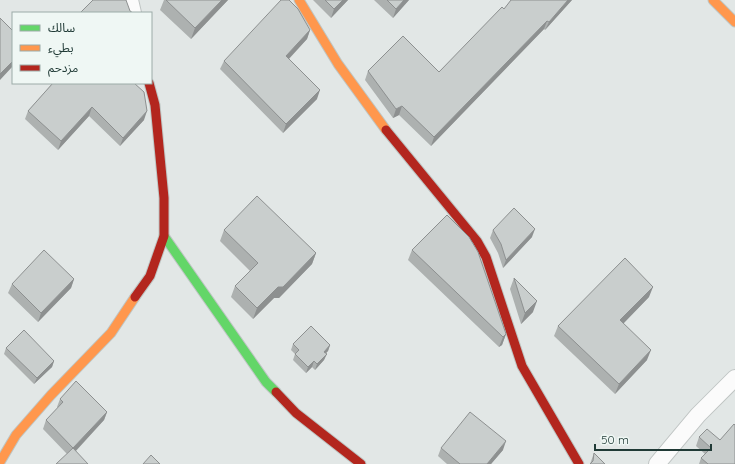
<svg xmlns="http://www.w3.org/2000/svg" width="735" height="464" font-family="Quicksand,'Noto Sans Arabic',sans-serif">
	<rect width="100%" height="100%" fill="#e2e7e6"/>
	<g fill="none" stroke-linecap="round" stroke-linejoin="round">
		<defs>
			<path id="street" d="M130,0L133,13
				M657,464L698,415L735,378"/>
			<path id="fast" d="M164,236L266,382L276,392"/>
			<path id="slow" d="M299,0L338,64L386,130
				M713,0L735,22
				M0,462L16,435L51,395L111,333L135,297"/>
			<path id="jam" d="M386,130L477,241L486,257L522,366L579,464
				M135,297L150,276L164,236V198L155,105L149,83
				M276,392L296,413L361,464"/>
		</defs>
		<use href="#street" stroke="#bfc4c3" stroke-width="18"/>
		<use href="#fast" stroke="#bec5c3" stroke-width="11"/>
		<use href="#slow" stroke="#bec5c3" stroke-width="11"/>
		<use href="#jam" stroke="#bec5c3" stroke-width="11"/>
		<use href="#street" stroke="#fbfbfb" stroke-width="16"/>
		<use href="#fast" stroke="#63d668" stroke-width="9"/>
		<use href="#slow" stroke="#ff974d" stroke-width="9"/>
		<use href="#jam" stroke="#b3261e" stroke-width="9"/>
	</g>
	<path fill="#adb1b0" d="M164,0H228L191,39L160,10Z
		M313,0H348L331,18Z
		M374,0H409L393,18Z
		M511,0H572L545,30L544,29L431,146L399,115L393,118L365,80L368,71L439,72L504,9Z
		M310,30L307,39L289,59L317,99L283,133L220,69L224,61Z
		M53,83L144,120L120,146L89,116L58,150L25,119L28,111Z
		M224,230L316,253L312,264L279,298H274L253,319L231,297L235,286L250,271L220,241Z
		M493,230L532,237L503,268L498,253L490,238Z
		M412,250L506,334L502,345L499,347L408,260Z
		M514,278L533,312L521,324L510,289Z
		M74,279L71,288L38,322L8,293L12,284Z
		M649,297L623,324L647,360L615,394L554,336L558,326Z
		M293,344L330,345L328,351L326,353L324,360L315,370L312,367L306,373L293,360L295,354L291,350Z
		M6,348L54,361L52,367L34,384L4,354Z
		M60,399L107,412L104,420L76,451L67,454L43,429L46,420L58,408L57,407Z
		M699,437L720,440L735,464H699L701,458L705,454L696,446Z
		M441,448L503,450L491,464H447L438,456Z
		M594,453L605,464H590Z"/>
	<path fill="#8d9090" d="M222,0H228L191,39L195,28Z
		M343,0H348L331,18L334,9Z
		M404,0H409L393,18L396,9Z
		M568,0H572L545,30L549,22Z
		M547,21L544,29L431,146L434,137Z
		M310,30L307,39L283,65L286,56Z
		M13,61V66L0,80V74Z
		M320,90L317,99L283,133L286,124Z
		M402,106L399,115L393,118L396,109Z
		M92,107L89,116L58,150L61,141Z
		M147,111L144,120L120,146L123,138Z
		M535,229L532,237L503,268L506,260Z
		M316,253L312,264L279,298H274L253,319L257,308L278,287Z
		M74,279L71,288L38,322L41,313Z
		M653,287L649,297L616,331L620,320Z
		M537,301L533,312L521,324L525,313Z
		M506,334L502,345L499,347L503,337Z
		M330,345L328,351L321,358L324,352Z
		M651,350L647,360L615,394L619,384Z
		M327,354L324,360L315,370L317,364Z
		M54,361L52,367L34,384L37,378Z
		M314,361L312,367L306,373L308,367Z
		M107,412L104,420L70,457L73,448Z
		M506,441L503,450L491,464H487Z"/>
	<path fill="#c9cecd" stroke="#8d9090" d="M93,0H126L130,11L133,13H80Z
		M166,0H222L195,28Z
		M281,0H289L298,9L310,30L286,56L320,90L286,124L224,61Z
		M325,0H343L334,9Z
		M387,0H404L396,9Z
		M511,0H568L549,22L547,21L434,137L402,106L396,109L368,71L403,36L439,72L502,7L504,9Z
		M0,18L13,31V61L0,74Z
		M53,83H134L144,92L147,111L123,138L92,107L61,141L28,111Z
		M257,196L316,253L283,287H278L257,308L235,286L258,263L224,230Z
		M514,208L535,229L506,260L501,244L493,230Z
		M447,215L469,237L478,252L506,334L503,337L412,250Z
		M44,250L74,279L41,313L12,284Z
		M625,258L653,287L620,320L651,350L619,384L558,326Z
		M514,278L537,301L525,313Z
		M311,326L330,345L324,352L327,354L317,364L314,361L308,367L295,354L299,350L293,344Z
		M24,330L54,361L37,378L6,348Z
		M76,381L107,412L73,448L46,420L63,402L60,399Z
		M470,412L506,441L487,464H460L441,448Z
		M734,424L735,425V464H708L701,458L711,448L699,437L707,429L720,440Z
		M73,448L88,464H56Z
		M594,453L605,464H590L593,461Z
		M151,455L160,464H143Z"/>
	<rect x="12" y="12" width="140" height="72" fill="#eff7f4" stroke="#9caba8"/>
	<rect x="20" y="25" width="20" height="6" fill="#63d668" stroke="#9caba8"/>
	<text x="48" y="32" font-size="12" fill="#203a36">سالك</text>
	<rect x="20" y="45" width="20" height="6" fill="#ff974d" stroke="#9caba8"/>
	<text x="48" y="52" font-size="12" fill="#203a36">بطيء</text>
	<rect x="20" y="65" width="20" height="6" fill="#b3261e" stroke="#9caba8"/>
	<text x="48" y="72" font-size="12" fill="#203a36">مزدحم</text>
	<path d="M595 444v6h116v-6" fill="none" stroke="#203a36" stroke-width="2"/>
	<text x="601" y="444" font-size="12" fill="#203a36" stroke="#eff7f4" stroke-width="3" paint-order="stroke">50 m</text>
</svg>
